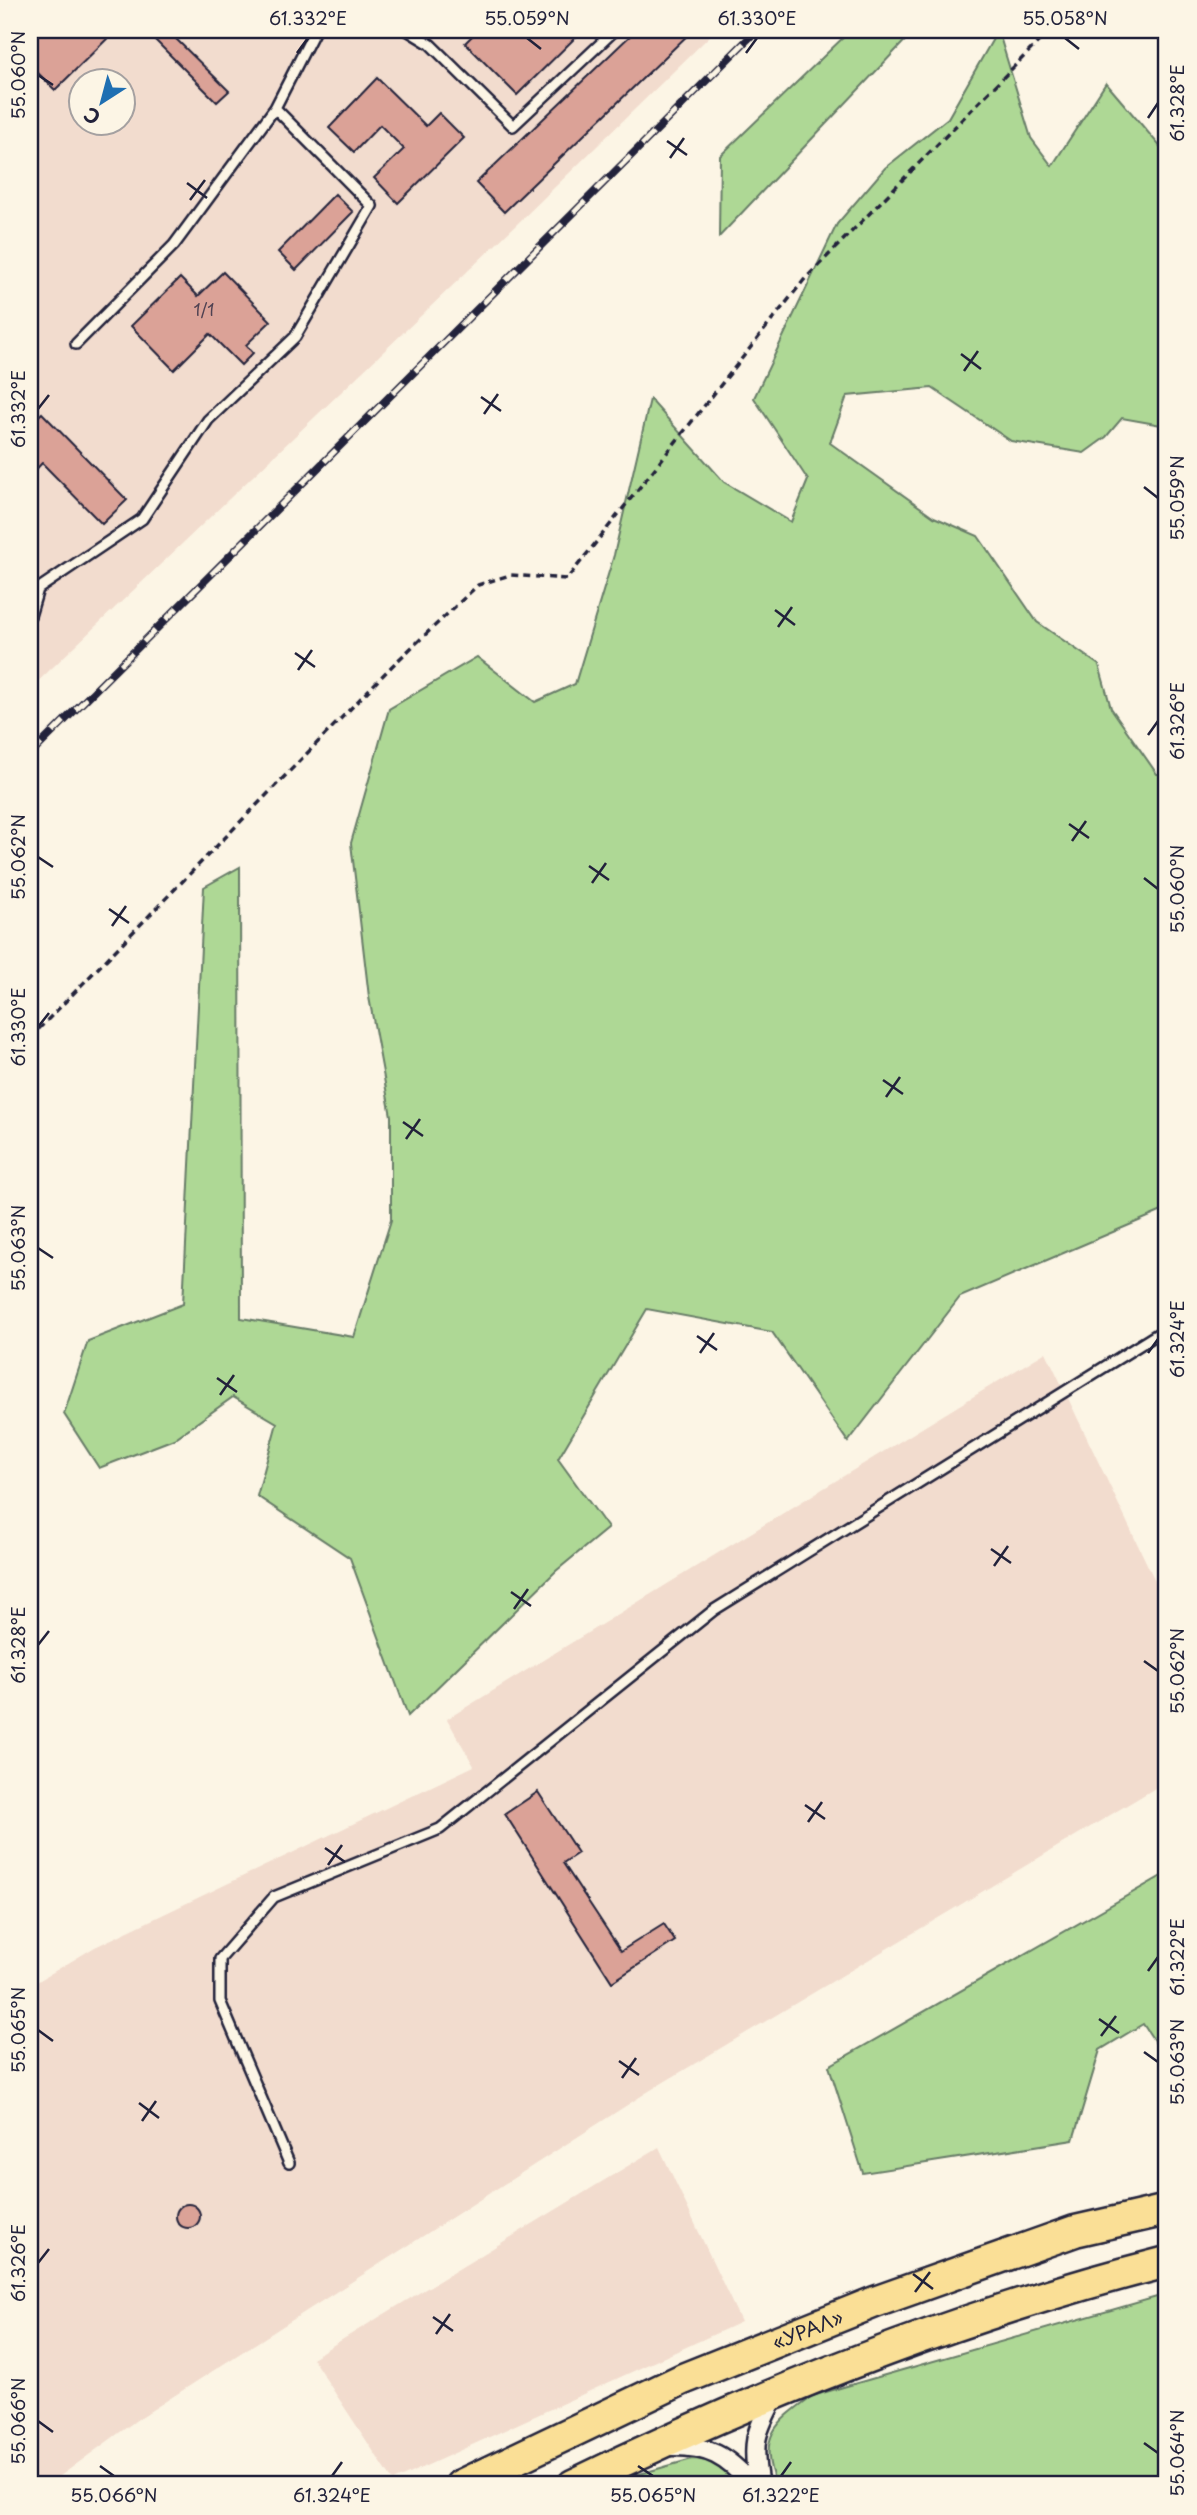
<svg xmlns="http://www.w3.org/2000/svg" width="1197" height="2515" font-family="'Playpen Sans',sans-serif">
	<rect width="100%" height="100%" fill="#fcf5e5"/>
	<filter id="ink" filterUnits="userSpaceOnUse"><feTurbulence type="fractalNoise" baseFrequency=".0143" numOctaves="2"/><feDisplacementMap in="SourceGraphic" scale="14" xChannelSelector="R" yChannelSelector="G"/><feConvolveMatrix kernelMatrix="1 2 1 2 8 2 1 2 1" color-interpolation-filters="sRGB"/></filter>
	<g filter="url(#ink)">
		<path fill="#f2dcce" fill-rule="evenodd" d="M30,30H716L515,226L30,689ZM80,80H122V122H80Z
			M1046,1352L1167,1606V1781L649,2091L138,2419L48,2485H30V1986L95,1947L474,1766L447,1719Z
			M659,2147L741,2322L393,2481L312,2358Z"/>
		<path fill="#aed895" stroke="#687d68" stroke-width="2" d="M851,30H915L719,237L720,156Z
			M998,30L1031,138L1052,166L1106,83L1164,151L1160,213L1167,208V426L1122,418L1106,437L1084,453L1011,441L932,388L847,396L830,443L934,517L978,536L1037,622L1099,665L1111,708L1157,774H1167V1209L960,1297L848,1442L772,1332L647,1309L558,1459L608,1528L556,1571L408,1716L350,1558L257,1496L277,1423L233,1397L174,1439L99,1468L64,1414L88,1341L183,1304L204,887L240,867L241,1318L354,1337L391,1220V1116L369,997L351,843L389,709L477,657L535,702L575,684L614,555L650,399L724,482L791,522L808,480L754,398L837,224L885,168L948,118Z
			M1167,1873V2060L1143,2024L1100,2050L1073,2140L863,2173L829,2066Z
			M1167,2294V2485H776C758,2436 774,2424 812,2396Z
			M692,2459C717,2460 724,2464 738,2485H612L626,2478Z"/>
		<path fill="#dba297" stroke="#22223b" stroke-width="2" d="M30,30H116L55,90L37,72L30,80Z
			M145,30H167L229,91L217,102Z
			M478,30H583L517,95L465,43Z
			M636,30H693L504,212L476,183Z
			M377,78L426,126L439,113L464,138L398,203L374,178L404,149L380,125L354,152L329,128Z
			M335,194L353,212L296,270L278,252Z
			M223,272L271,321L246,345L253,353L241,365L210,334L174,370L131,326L180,278L198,296Z
			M42,413L127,500L102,524L42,463L30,476V424Z
			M538,1792L578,1853L563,1863L621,1951L664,1924L675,1941L612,1982L505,1814Z
			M176 2216a12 12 0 1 1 24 0a12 12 0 1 1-24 0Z"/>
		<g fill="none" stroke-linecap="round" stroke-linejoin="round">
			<defs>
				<path id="lane" d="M407,30L430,44L513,126L615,30
					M76,344L174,245L275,108L315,30
					M30,616L38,589L142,519L208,420L295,337L372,206L275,108
					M289,2163L220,2001V1959L274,1897L440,1829L714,1610L1167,1328"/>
				<path id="street" d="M670,2446C708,2445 727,2456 752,2485
					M759,2485C751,2444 755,2432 775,2396"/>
				<g id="primary">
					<path id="s1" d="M461,2485L683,2379L875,2302L1075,2231L1167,2210"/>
					<path d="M573,2485C764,2392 961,2314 1167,2262"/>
				</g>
			</defs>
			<use href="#lane" stroke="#22223b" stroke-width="14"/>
			<use href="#street" stroke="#22223b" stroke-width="23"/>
			<use href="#primary" stroke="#22223b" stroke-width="35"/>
			<path stroke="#22223b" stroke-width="3.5" stroke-dasharray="7 5" stroke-linecap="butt" d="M30,1038L392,666L478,585L510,575L567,579L804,280L1050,30"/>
			<use href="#lane" stroke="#fcf5e5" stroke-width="9"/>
			<use href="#street" stroke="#fcf5e5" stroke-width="18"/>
			<use href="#primary" stroke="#fadf96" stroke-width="30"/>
			<defs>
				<path id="rail" d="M30,755L757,30"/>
			</defs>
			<use href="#rail" stroke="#22223b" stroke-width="8"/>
			<use href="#rail" stroke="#fcf5e5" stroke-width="5" stroke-dasharray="16" stroke-linecap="butt"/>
		</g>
	</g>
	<path fill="none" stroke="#22223b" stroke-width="2.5" d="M527,38L541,49M1065,38L1079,49M297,53L308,38M746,53L757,38M38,75L53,85M1148,118L1158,103M667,141L687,155M670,158L684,138M187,183L207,198M190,200L205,180M961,354L981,369M964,371L978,351M481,397L501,411M38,409L49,395M484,414L498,394M1144,487L1158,498M775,610L795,625M778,627L792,607M295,653L315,667M298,670L312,650M1148,735L1158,721M1069,824L1089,838M1072,841L1086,821M38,857L53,867M589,866L609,880M1144,878L1158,889M592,883L606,863M109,909L129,923M112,926L126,906M38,1027L49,1013M883,1080L903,1094M886,1097L900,1077M403,1122L423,1136M406,1139L420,1119M38,1248L53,1258M697,1336L717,1350M700,1353L714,1333M1148,1353L1158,1339M217,1378L237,1392M220,1395L234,1375M991,1549L1011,1563M994,1566L1008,1546M511,1592L531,1606M514,1609L528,1589M38,1645L49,1631M1144,1661L1158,1671M805,1805L825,1819M808,1822L822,1802M325,1848L345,1862M328,1865L342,1845M1148,1971L1158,1957M1099,2019L1119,2033M38,2030L53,2041M1101,2036L1116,2016M1144,2052L1158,2062M619,2061L639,2075M622,2078L636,2058M139,2103L159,2118M142,2121L156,2101M38,2263L49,2249M913,2274L933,2289M915,2292L930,2272M433,2317L453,2331M436,2334L450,2314M38,2421L53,2432M1144,2443L1158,2453M100,2466L114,2476M638,2466L653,2476M332,2476L342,2462M781,2476L791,2462"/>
	<g text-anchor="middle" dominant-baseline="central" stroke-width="6" stroke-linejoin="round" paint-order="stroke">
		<g font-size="16" fill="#504252">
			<text x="204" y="309">1/1</text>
		</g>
		<g font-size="19" fill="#22223b" stroke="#fcf5e5">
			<text stroke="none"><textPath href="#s1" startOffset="380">«УРАЛ»</textPath></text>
		</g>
	</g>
	<rect width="1197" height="2515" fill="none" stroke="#fcf5e5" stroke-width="77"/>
	<g transform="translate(102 102) rotate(216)"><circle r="33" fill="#fcf5e5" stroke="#a5a1a1" stroke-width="2"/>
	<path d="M0-5L12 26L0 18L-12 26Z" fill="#1f6fb2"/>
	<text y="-10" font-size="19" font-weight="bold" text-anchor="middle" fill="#22223b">С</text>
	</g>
	<rect x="38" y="38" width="1120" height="2438" fill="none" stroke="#22223b" stroke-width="2.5"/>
	<g font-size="18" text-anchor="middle" fill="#22223b">
		<text x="308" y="25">61.332°E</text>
		<text x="527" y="25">55.059°N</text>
		<text x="757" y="25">61.330°E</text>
		<text x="1065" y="25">55.058°N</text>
		<text transform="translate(19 75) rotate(-90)" y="6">55.060°N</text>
		<text transform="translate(1178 103) rotate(-90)" y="6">61.328°E</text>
		<text transform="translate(19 409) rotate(-90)" y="6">61.332°E</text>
		<text transform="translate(1178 498) rotate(-90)" y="6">55.059°N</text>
		<text transform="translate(1178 721) rotate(-90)" y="6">61.326°E</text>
		<text transform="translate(19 857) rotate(-90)" y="6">55.062°N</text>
		<text transform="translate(1178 889) rotate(-90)" y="6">55.060°N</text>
		<text transform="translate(19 1027) rotate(-90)" y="6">61.330°E</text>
		<text transform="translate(19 1248) rotate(-90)" y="6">55.063°N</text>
		<text transform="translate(1178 1339) rotate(-90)" y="6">61.324°E</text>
		<text transform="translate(19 1645) rotate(-90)" y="6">61.328°E</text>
		<text transform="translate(1178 1671) rotate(-90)" y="6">55.062°N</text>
		<text transform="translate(1178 1957) rotate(-90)" y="6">61.322°E</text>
		<text transform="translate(19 2030) rotate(-90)" y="6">55.065°N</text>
		<text transform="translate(1178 2062) rotate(-90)" y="6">55.063°N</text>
		<text transform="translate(19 2263) rotate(-90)" y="6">61.326°E</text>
		<text transform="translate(19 2421) rotate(-90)" y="6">55.066°N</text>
		<text transform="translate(1178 2453) rotate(-90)" y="6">55.064°N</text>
		<text x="114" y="2502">55.066°N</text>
		<text x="332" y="2502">61.324°E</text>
		<text x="653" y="2502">55.065°N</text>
		<text x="781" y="2502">61.322°E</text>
	</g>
</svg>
